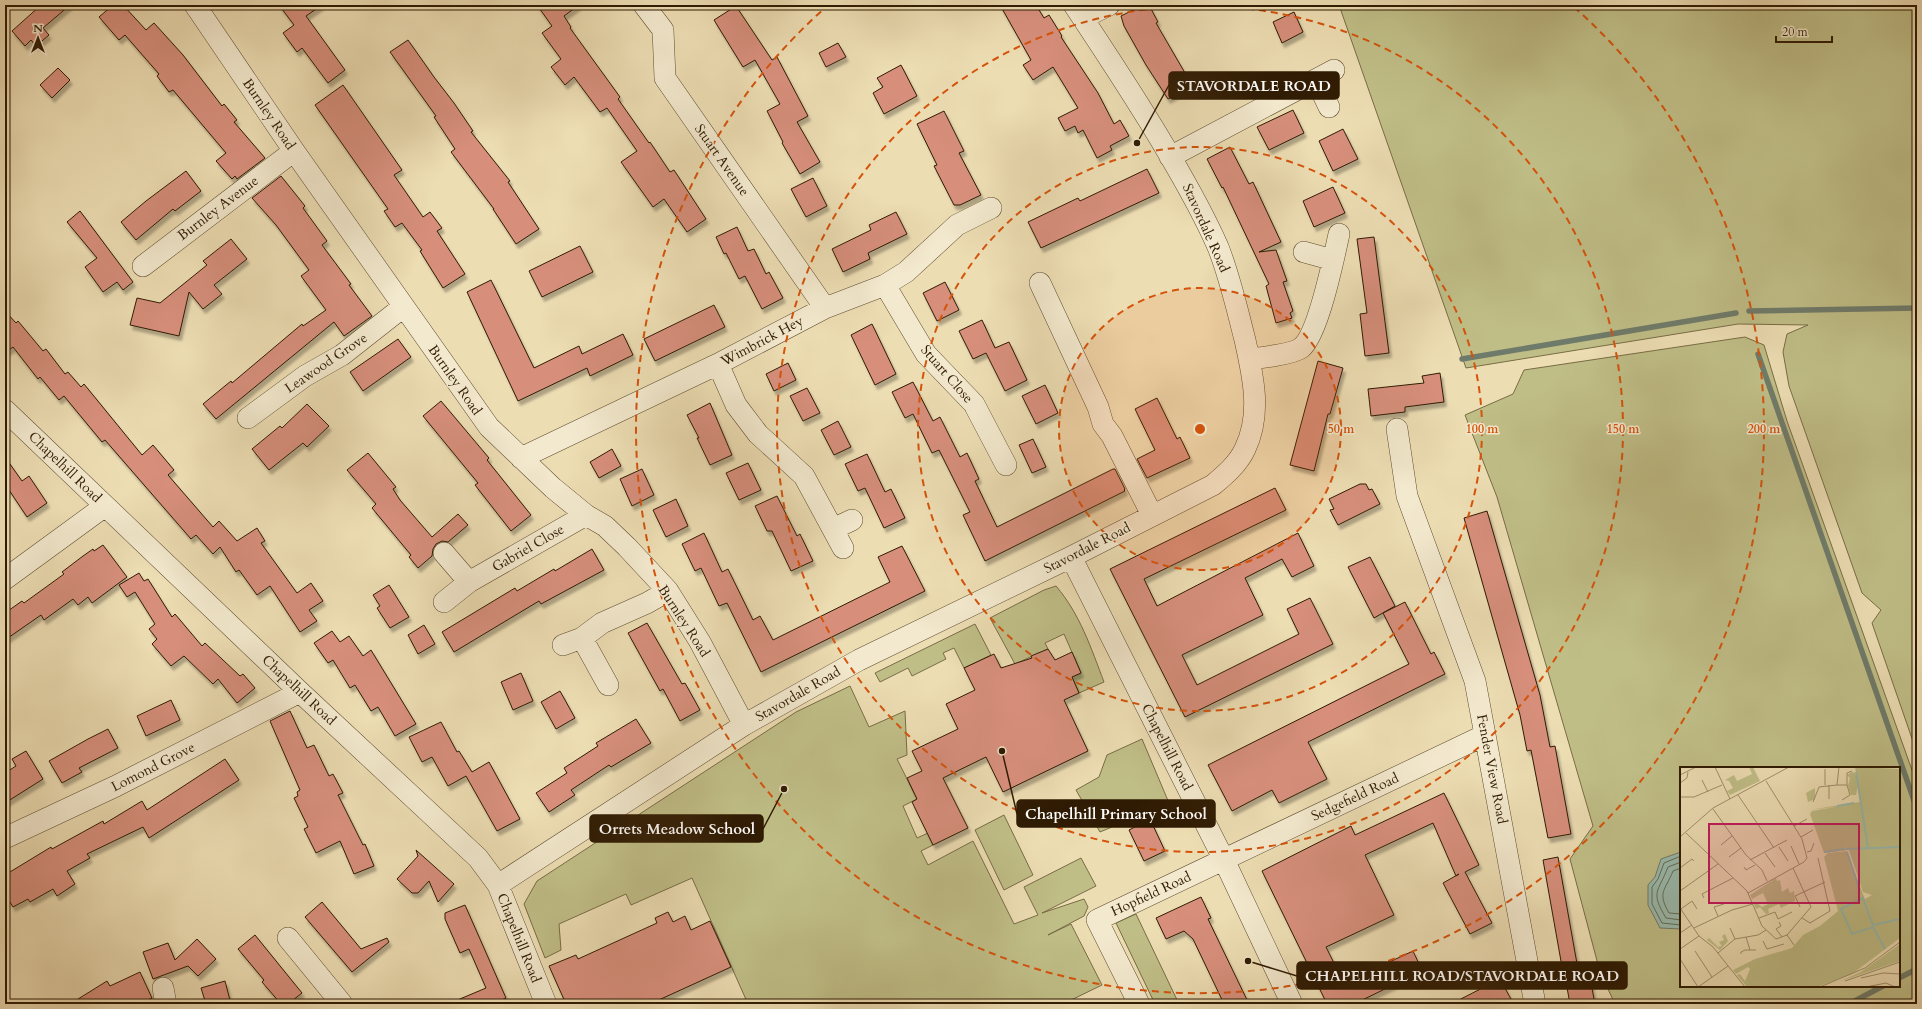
<svg xmlns="http://www.w3.org/2000/svg" width="1922" height="1009" font-family="Cardo,serif">
	<defs>
		<filter id="shadow"><feDropShadow dx="2.5" dy="4.5" stdDeviation="1" flood-color="#0004"/></filter>
	</defs>
	<rect width="100%" height="100%" fill="#edddb3"/>
	<filter id="stains"><feTurbulence type="fractalNoise" baseFrequency=".005" numOctaves="4"/><feColorMatrix values="0 0 0 0 .2 0 0 0 0 .09 0 0 0 0 .02 0 0 0 .5 -.17"/></filter>
	<radialGradient id="worn" r=".72"><stop offset=".6" stop-color="#630" stop-opacity="0"/><stop offset="1" stop-color="#630" stop-opacity=".3"/></radialGradient>
	<path fill="#c0be87" stroke="#786c45" fill-rule="evenodd" d="M1339,5H1917V753L1872,623L1881,610L1862,593L1789,386L1783,352L1787,334L1808,325L1738,324L1466,368Z
		M1745,337L1764,345L1787,421L1917,784V1004H1615L1600,972L1570,859L1593,826L1497,497L1465,415L1513,394L1524,370ZM1681,768H1899V986H1681Z
		M1056,586C1080,614 1091,648 1104,682L1079,693L1072,677L1081,673L1064,634L1045,643L1048,649L1015,664L990,618L1044,590Z
		M975,624L991,655L964,668L954,648L943,653L946,659L912,676L908,668L880,682L875,673Z
		M850,686L869,727L905,711L907,755L897,759L917,799L903,806L917,838L928,833L933,845L921,851L928,865L973,841L1014,924L1038,915L1024,887L1081,858L1096,886L1042,913L1084,899L1088,907L1084,916L1048,935L1071,924L1102,985L1063,1004H748L692,878L631,905L626,894L559,924L561,950L545,958L524,904L537,881L796,712Z
		M1142,739L1169,803L1100,832L1076,790L1099,777L1107,755Z
		M1004,815L1033,875L1004,890L975,830Z
		M1136,914L1179,1004H1155L1116,923Z"/>
	<path fill="#99bbae" stroke="#6f7b6a" d="M1681,852V929L1660,928L1648,905V885L1655,877L1661,859Z"/>
	<g fill="none" stroke-linecap="round" stroke-linejoin="round">
		<path stroke="#646b58" stroke-width="1" d="M1681,856L1664,863L1658,879L1652,887V904L1662,923L1681,925
			M1681,862L1668,867C1658,893 1650,891 1666,918L1681,920
			M1681,868L1673,871C1665,891 1657,892 1669,913L1681,914"/>
		<path stroke="#6f7b6a" stroke-width="5.5" d="M1749,311L1917,308
			M1758,354L1917,809
			M1462,359L1736,313
			M1899,978L1917,969
			M1849,1004L1883,986"/>
	</g>
	<path fill="#d78f7b" stroke="#2f1b03" filter="url(#shadow)" d="M41,5H70L43,28L49,35L36,46L31,40L25,46L12,31Z
		M113,5H123L146,30L154,23L183,55L222,106L224,104L237,120L234,122L265,158L237,179L235,176L232,179L216,161L226,153L173,90L169,92L157,76L159,74L125,35L119,40L99,17Z
		M279,5H322L306,16L345,70L328,83L302,48L297,52L283,33L294,25Z
		M537,5H579L564,16L571,27L570,28L620,97L618,99L649,143L650,142L670,172L674,170L706,219L687,232L664,199L653,207L621,162L637,151L607,108L600,112L574,77L565,85L551,67L561,59L542,33L552,26Z
		M1000,5H1036L1044,18L1049,15L1062,36L1061,37L1098,93L1114,124L1120,120L1129,136L1110,146L1112,150L1097,158L1083,130L1078,133L1075,126L1065,131L1058,118L1078,108L1053,67L1033,80L1023,65L1031,60Z
		M1143,5H1149L1158,22L1156,23L1192,85L1168,99L1146,65L1124,26L1121,16Z
		M736,6L772,60L777,57L808,116L797,122L820,162L800,174L782,143L783,142L767,111L780,104L755,60L743,67L714,20Z
		M1294,12L1303,32L1282,43L1273,22Z
		M408,40L434,77L454,103L473,131L471,132L510,181L508,182L539,229L516,244L493,209H494L451,152L455,149L434,117L436,116L390,52Z
		M838,43L846,57L826,67L819,53Z
		M901,65L917,96L884,114L873,93L883,87L877,78Z
		M58,68L70,80L52,98L40,85Z
		M343,85L402,170L394,175L423,217L430,212L442,228L437,231L465,274L443,288L420,251L422,250L402,223L395,227L384,211L388,209L315,105Z
		M1293,110L1304,133L1269,150L1257,127Z
		M944,111L964,151L959,153L981,195L960,205H954L934,166L937,165L917,124Z
		M1343,129L1358,159L1333,171L1319,141Z
		M1230,147L1249,184L1253,182L1281,242L1259,252L1276,250L1287,281L1283,282L1293,311L1290,313L1292,318L1276,323L1266,286L1269,284L1223,187L1222,188L1207,159Z
		M1147,169L1159,193L1041,248L1028,222L1078,198L1080,201Z
		M186,171L201,191L175,211L173,209L136,240L121,222L146,201Z
		M281,176L305,206L303,208L327,241L322,245L351,284L349,285L372,316L344,336L334,322L216,419L203,404L231,381L232,383L302,324L303,326L326,310L301,276L309,270L276,225L252,198Z
		M813,178L827,206L806,217L791,189Z
		M1333,187L1345,213L1314,227L1303,201Z
		M80,211L133,282L123,290L117,282L103,292L85,267L97,258L67,222Z
		M896,212L907,234L868,253L870,259L843,272L832,249L871,230L869,225Z
		M737,227L748,251L754,249L766,274L769,272L783,298L762,309L745,276L739,279L726,253L724,254L716,237Z
		M1374,237L1389,353L1365,356L1360,314L1367,313L1357,239Z
		M231,239L247,259L214,285L222,294L203,309L189,292L179,336L130,325L137,298L160,303L207,265L203,261Z
		M580,246L593,272L542,297L529,271Z
		M491,280L534,368L579,346L582,354L623,334L633,355L590,376L587,368L518,401L467,292Z
		M945,282L959,310L937,321L923,293Z
		M714,305L725,327L655,361L644,339Z
		M5,311L16,323L18,321L43,351L46,349L65,374L68,372L81,387L84,384L142,455L153,445L174,470L168,475L213,527L219,521L237,541L257,528L265,541L261,543L297,593L311,583L323,601L309,610L317,621L300,632L270,586L257,595L239,570L236,572L220,547L213,554L196,535L191,539L105,440L102,442L64,396L59,400L40,377L38,379L13,347L5,353Z
		M982,320L995,348L1009,342L1027,380L1005,391L986,353L973,359L959,331Z
		M872,324L896,374L875,385L851,335Z
		M398,339L411,357L363,391L350,372Z
		M1318,361L1343,368L1330,414H1328L1314,471L1290,465Z
		M788,363L796,380L774,391L766,374Z
		M1440,373L1444,402L1405,407V412L1371,416L1368,389L1424,383L1422,376Z
		M913,382L933,421L940,417L960,457L967,453L979,479L975,481L997,527L1113,469H1115L1125,489L1124,490L1125,491L985,561L963,515L970,512L939,450L932,453L913,414L905,418L892,392Z
		M1045,385L1058,413L1036,424L1022,396Z
		M807,388L820,413L803,421L790,396Z
		M1157,398L1177,439L1180,437L1190,458L1147,478L1137,459L1155,450L1135,409Z
		M441,401L489,458L487,460L531,515L511,531L475,485L478,483L423,416Z
		M710,403L732,455L710,465L697,438H699L687,415Z
		M307,404L329,426L307,447L303,443L269,470L252,449L280,426L282,428Z
		M838,421L851,447L834,455L821,430Z
		M1033,439L1046,467L1032,473L1019,445Z
		M612,449L621,466L599,478L590,462Z
		M368,453L396,487L393,489L400,500L432,537L458,514L468,525L448,542L442,541L436,544L433,549L432,556L418,568L409,557L411,555L372,508L376,504L347,470Z
		M867,454L885,492L891,489L905,518L884,528L865,488L858,491L845,464Z
		M5,457L22,481L29,476L47,503L27,517L5,484Z
		M748,463L761,490L739,500L726,473Z
		M642,469L654,495L632,506L620,479Z
		M1360,484H1366L1369,490L1372,489L1380,504L1338,525L1330,510L1334,509L1329,499Z
		M1275,488L1286,510L1144,579L1157,606L1298,533L1314,566L1292,577L1282,559L1245,578L1263,615L1182,655L1197,685L1299,634L1287,609L1310,598L1333,644L1185,717L1110,569Z
		M777,496L797,536L800,534L813,561L791,571L772,531H767L755,506Z
		M676,499L688,526L666,537L653,510Z
		M1487,511L1540,695L1550,747L1555,746L1571,834L1548,838L1531,750L1527,751L1520,715L1464,518Z
		M704,533L722,572L728,569L753,620L760,616L773,640L890,582L878,557L902,546L925,591L761,672L727,603L719,606L701,568L695,571L682,544Z
		M103,545L127,577L92,603L88,597L78,605L73,599L44,620L41,615L5,640V613L22,601L24,603L64,574L62,572L83,556L93,549L94,551Z
		M592,549L604,570L541,604L539,601L454,652L442,632L515,588L517,591L554,569L555,571Z
		M1370,557L1395,606L1374,618L1348,567Z
		M139,573L144,581L148,579L172,617L175,614L202,646L205,643L240,676L243,674L255,688L237,703L218,679L213,684L184,656L171,666L152,644L157,639L149,629L155,624L135,592L127,597L119,585Z
		M389,585L409,617L390,628L377,608L380,606L373,595Z
		M1405,602L1431,654L1434,652L1445,674L1308,742L1327,779L1279,803L1272,790L1232,811L1208,765L1409,664L1383,613Z
		M647,623L682,684L685,683L700,710L680,721L663,689L660,691L628,633Z
		M424,625L435,644L418,654L408,635Z
		M332,631L340,642L349,636L363,656L371,650L416,724L395,736L378,707L371,711L355,685L350,688L333,660L328,663L314,643Z
		M1048,649L1055,660L1072,652L1081,673L1072,677L1079,693L1064,700L1088,751L1003,792L986,757L943,778L968,828L933,845L912,802L917,799L907,778L922,771L912,751L958,729L946,704L975,690L964,668L994,654L1001,668L1032,658L1031,656Z
		M521,673L533,701L513,710L501,682Z
		M560,691L575,718L556,729L541,702Z
		M171,700L180,720L146,736L137,716Z
		M290,711L307,748L314,745L329,776L333,774L343,793L338,795L363,845L365,844L374,866L354,874L340,841L316,853L304,829L308,827L294,798L298,796L297,792L300,790L270,721Z
		M636,719L651,743L611,767L609,765L571,790L575,795L549,812L536,793L567,773L564,768L598,746L596,743Z
		M441,722L457,752L459,751L472,772L489,762L520,819L497,831L466,776L448,786L432,757L422,762L409,737Z
		M108,729L118,748L79,768L82,772L62,783L49,761L88,739Z
		M26,751L43,779L5,803V773L16,766L12,759Z
		M225,759L239,780L149,838L143,827L87,854L90,858L67,871L75,884L57,896L53,889L30,902L28,899L13,907L5,894V875L51,847L52,849L103,821L104,824L142,801L147,810Z
		M1444,793L1479,865L1465,872L1492,923L1470,934L1443,883L1459,874L1456,876L1433,823L1365,855L1394,915L1326,947L1344,983L1413,951L1420,966V972L1354,1004H1327L1262,871L1351,826L1355,835Z
		M1150,819L1165,851L1144,861L1129,830Z
		M416,850L454,884L438,902L429,881L418,893H412L397,879L418,856Z
		M1558,857L1579,975L1564,978L1543,860Z
		M1201,897L1211,918L1208,919L1249,1004H1224L1193,939L1184,931L1166,939L1156,918Z
		M322,902L361,949L387,938L389,942L352,972L305,917Z
		M465,905L506,998L493,1004H448L486,988L469,949L460,953L445,919V913Z
		M668,912L673,922L685,916L691,930L710,921L731,967L650,1004H566L549,966L576,955L578,959L657,923L655,918Z
		M255,935L302,993L288,1004H281L262,982L264,980L238,949Z
		M197,939L216,959L198,976L188,966L153,979L143,952L168,943L175,960Z
		M140,972L152,998L139,1004H70L107,981L110,986Z
		M1590,978L1595,1004H1570L1566,982Z
		M1500,979L1511,999L1500,1004H1451Z
		M225,981L231,1004H206L201,988Z"/>
	<g fill="none" stroke-linecap="round" stroke-linejoin="round">
		<defs>
			<path id="minor" d="M195,5L294,151L489,427L553,488L586,515L605,526L627,547L668,591L700,642L744,725
				M644,5L663,30L665,78L825,308
				M1083,18L1109,5
				M1316,80L1329,107
				M1170,157L1334,70
				M1304,252L1333,260
				M143,266L294,151
				M1040,283L1098,407L1103,424L1112,436L1152,515
				M885,285L926,354L974,404L1006,465
				M1249,359C1260,358 1293,354 1301,348C1318,335 1334,257 1339,234
				M718,364L736,405L758,434L804,476L843,548
				M5,410L300,692L478,858L498,885L546,1004
				M248,418L305,376L342,355L403,307
				M1397,429L1407,496L1475,681L1535,1004
				M521,458L718,364L825,308L885,285L906,272L957,225L991,208
				M833,529L852,520
				M444,553L469,582L586,515
				M1071,557L1224,860L1292,1004
				M5,579L105,506
				M444,602L469,582
				M582,638L608,685
				M563,645L582,638L602,623L647,603L668,591
				M5,838L116,786L300,692
				M498,885L744,725L859,660L1071,557L1213,485C1225,475 1238,464 1245,449C1262,414 1253,376 1245,340C1237,309 1230,277 1218,247C1204,215 1187,185 1170,156C1140,104 1107,55 1074,5
				M288,938L342,1004
				M163,988L166,1004
				M1139,1004L1097,920L1485,735"/>
		</defs>
		<use href="#minor" stroke="#5e4c2f" stroke-width="22"/>
		<use href="#minor" stroke="#f3e9ce" stroke-width="21"/>
	</g>
	<circle cx="1200" cy="429" r="141" fill="#d6530b" fill-opacity=".12"/>
	<g fill="none" stroke="#d6530b" stroke-width="2" stroke-dasharray="7 5">
		<circle cx="1200" cy="429" r="141"/>
		<circle cx="1200" cy="429" r="282"/>
		<circle cx="1200" cy="429" r="423"/>
		<path d="M1574 7A564 564 0 1 1 826 7"/>
	</g>
	<g text-anchor="middle" dominant-baseline="central" stroke-width="3" stroke-linejoin="round" paint-order="stroke">
		<g font-size="14" fill="#2f1b03" stroke="#f3e9ce">
			<text transform="translate(269 114) rotate(56)">Burnley Road</text>
			<text transform="translate(722 160) rotate(55)">Stuart Avenue</text>
			<text transform="translate(218 208) rotate(-37)">Burnley Avenue</text>
			<text transform="translate(1206 228) rotate(66)">Stavordale Road</text>
			<text transform="translate(762 341) rotate(-28)">Wimbrick Hey</text>
			<text transform="translate(326 363) rotate(-34)">Leawood Grove</text>
			<text transform="translate(947 374) rotate(49)">Stuart Close</text>
			<text transform="translate(455 380) rotate(55)">Burnley Road</text>
			<text transform="translate(65 467) rotate(44)">Chapelhill Road</text>
			<text transform="translate(528 548) rotate(-30)">Gabriel Close</text>
			<text transform="translate(1087 548) rotate(-27)">Stavordale Road</text>
			<text transform="translate(684 621) rotate(57)">Burnley Road</text>
			<text transform="translate(299 690) rotate(43)">Chapelhill Road</text>
			<text transform="translate(798 694) rotate(-30)">Stavordale Road</text>
			<text transform="translate(1167 747) rotate(63)">Chapelhill Road</text>
			<text transform="translate(153 767) rotate(-27)">Lomond Grove</text>
			<text transform="translate(1492 769) rotate(79)">Fender View Road</text>
			<text transform="translate(1355 797) rotate(-25)">Sedgefield Road</text>
			<text transform="translate(1151 894) rotate(-25)">Hopfield Road</text>
			<text transform="translate(519 938) rotate(68)">Chapelhill Road</text>
		</g>
	</g>
	<g transform="translate(1680 767)">
		<rect width="220" height="220" fill="#edddb3"/>
		<path d="M69,0H73L80,14L50,28L47,24L53,21L49,14L45,13L54,8L57,14L72,7ZM175,0L220,2V171L172,207L137,220H67L57,208L60,207L65,214L70,202L68,200L56,207L53,203L75,192L112,181L123,168L140,159L158,144L144,90L148,86L167,84L194,157L185,132L192,128L183,125L169,83L144,86L130,47L132,44L155,40L129,43L180,35L178,18L176,28H171L168,19L170,11L167,8L172,5L175,6L178,17ZM135,21V32L128,35L126,26ZM96,111L97,114L100,113L102,125L108,121L110,126L114,124L115,134L101,141L99,137L88,142L89,146L86,147L80,140L76,142L74,137L77,136L82,140L88,137L83,126L72,132L70,128ZM45,167L48,174L40,183L27,173L29,171L38,180L42,179L39,175L44,173L42,169ZM220,177V194L158,215L181,205Z" fill="#c0be87"/>
		<path fill="none" stroke="#99bbae" stroke-width="2" d="M176,5L188,81M157,39L174,36M166,82L220,80M144,85L165,82M167,85L180,124M205,182L193,160L172,167L161,142L183,131L193,158L220,152"/>
		<path fill="none" stroke="#a18f6d" stroke-width="1" d="M35,0L50,32M159,0L157,18H167L170,28L162,33M145,2V18M0,8L16,0M22,13L28,25M0,16L7,11L8,5M167,18V6L172,4M58,28L94,81M0,30H14L42,18M149,32V18M133,35L139,20L157,18M33,42L66,88L82,103L87,114M114,59L127,52M6,66L67,124L82,159L96,172L107,168L131,140L113,101M0,70L33,41L109,0M121,70L133,63M41,78L52,69M111,79L119,97M99,80L108,94M127,85L131,84L134,76M85,86L95,100M49,90L61,81M70,93L107,73M64,100L66,103L75,98M0,101L12,92L14,94M0,124L38,97M68,126L124,95L127,91L122,72L86,14M24,131L22,127L53,111M120,140L115,129L145,115M0,141L19,169L33,180L65,220M1,142L12,134L17,142M38,149L34,140L44,137M79,151L95,145L98,152L112,145M122,151L130,156L150,144L138,91M99,155L101,159L96,162L102,170M14,161L52,143L73,137M50,161L55,172M0,166L12,158M107,168L114,178M66,170L70,183M83,174L87,182L104,177M0,182L19,169M15,184L32,210M38,186L55,172L78,168L86,163M61,187V185L65,183H76M0,192L18,220M181,211L203,206L220,207M165,214L220,195M18,220L48,199M140,220L185,201L220,175M186,220L206,216L215,220"/>
		<path fill="#c2185b" fill-opacity="0.15" stroke="#c2185b" stroke-width="2" d="M29,57H179V136H29Z"/>
		<rect width="220" height="220" fill="none" stroke="#2f1b03" stroke-width="2"/>
	</g>
	<circle cx="1200" cy="429" r="6" fill="#d6530b" stroke="#f3e9ce" stroke-width="2"/>
	<g font-size="12" text-anchor="middle" font-weight="bold" fill="#d6530b" stroke="#f3e9ce" stroke-width="3" stroke-linejoin="round" paint-order="stroke">
		<text x="1341" y="433">50 m</text>
		<text x="1482" y="433">100 m</text>
		<text x="1623" y="433">150 m</text>
		<text x="1764" y="433">200 m</text>
	</g>
	<path fill="none" stroke="#2f1b03" stroke-width="1.5" d="M1137 143L1169 85M1002 751L1017 814M784 789L763 829M1248 961L1297 976"/>
	<g fill="#2f1b03" stroke="#f3e9ce" stroke-width="1.5">
		<circle cx="1137" cy="143" r="4"/>
		<circle cx="1002" cy="751" r="4"/>
		<circle cx="784" cy="789" r="4"/>
		<circle cx="1248" cy="961" r="4"/>
	</g>
	<g fill="#2f1b03" stroke="#2f1b03" stroke-width="1.5">
		<rect x="1169" y="72" width="170" height="27" rx="4"/>
		<rect x="1017" y="800" width="198" height="27" rx="4"/>
		<rect x="590" y="815" width="173" height="27" rx="4"/>
		<rect x="1297" y="962" width="330" height="27" rx="4"/>
	</g>
	<g font-size="15" text-anchor="middle" font-weight="bold" fill="#fff">
		<text x="1254" y="91">STAVORDALE ROAD</text>
		<text x="1116" y="819">Chapelhill Primary School</text>
		<text x="677" y="834">Orrets Meadow School</text>
		<text x="1462" y="981">CHAPELHILL ROAD/STAVORDALE ROAD</text>
	</g>
	<rect width="1922" height="1009" fill="none" stroke="#edddb3" stroke-width="20"/>
	<rect x="6" y="6" width="1910" height="997" fill="none" stroke="#2f1b03" stroke-width="2"/>
	<rect x="10" y="10" width="1902" height="989" fill="none" stroke="#2f1b03"/>
	<g transform="translate(38 38)" stroke="#f3e9ce" stroke-width="3" paint-order="stroke">
	<path d="M0-3L7 15L0 10L-7 15Z" fill="#2f1b03"/>
	<text y="-6" font-size="11" font-weight="bold" text-anchor="middle" fill="#2f1b03">N</text>
	</g>
	<path d="M1776 36v6h56v-6" fill="none" stroke="#2f1b03" stroke-width="2"/>
	<text x="1782" y="36" font-size="12" fill="#2f1b03" stroke="#f3e9ce" stroke-width="3" paint-order="stroke">20 m</text>
	<rect width="100%" height="100%" filter="url(#stains)"/>
	<rect width="100%" height="100%" fill="url(#worn)"/>
</svg>
